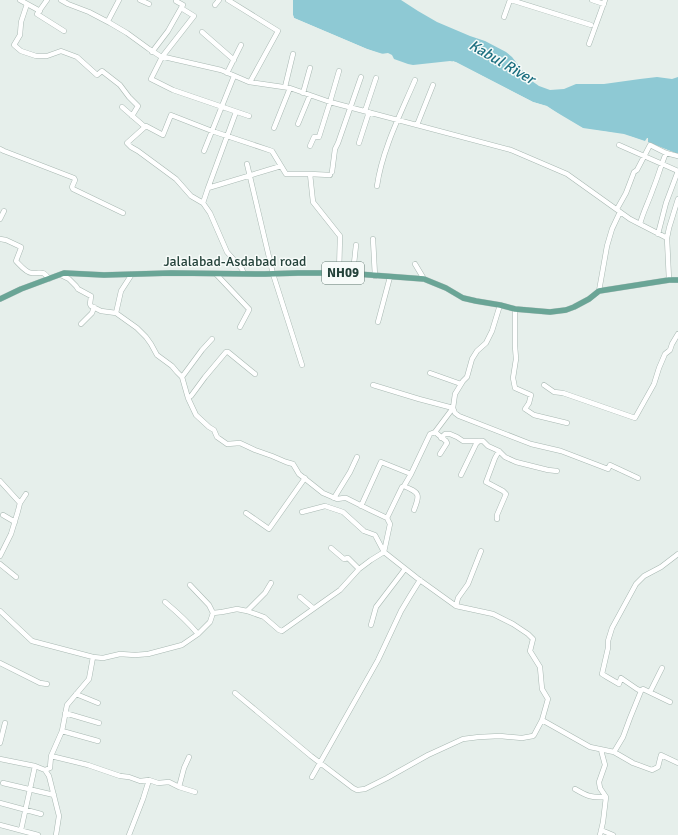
<svg xmlns="http://www.w3.org/2000/svg" width="678" height="835" font-family="Signika,sans-serif">
	<rect width="100%" height="100%" fill="#e6efeb"/>
	<path fill="#8ec9d4" d="M293,0H401L418,11L437,22L470,36L485,41L506,52L512,57L529,79L539,86L550,90L564,89L576,84H604L640,79L657,77L672,79L678,77V154L632,137L608,132L584,129L563,117L547,106L533,102L456,62L450,61L413,65L408,64L394,59L392,55L388,53L381,54L367,49L294,18L293,15Z"/>
	<path fill="#e6efeb" d="M291,0H293V15L294,18L367,49L383,54V55H380L361,48L292,19L291,15Z
		M453,61L533,102L546,106L583,128L624,134L645,141L647,138H648V142L678,154V156L641,142L623,136L582,130L546,108L532,103L452,63Z"/>
	<g fill="none" stroke-linecap="round" stroke-linejoin="round">
		<defs>
			<path id="minor" d="M20,0L40,11
				M47,0L37,14L64,31
				M61,0L68,4L89,12L110,23L127,33L149,49L160,56L221,70L249,82L290,88L330,102L511,150L567,174L630,219L667,238L669,280
				M140,0L149,4
				M176,0V1L183,5L181,8L194,16L162,57L151,79L173,90L249,116
				M228,0L278,31L250,82
				M511,0L591,25
				M592,0L604,4
				M27,4L21,22L20,35L14,45L21,51L36,56H47L61,51L77,57L97,75L102,71L120,85L129,97L138,106L132,116
				M215,5L219,0
				M504,17L510,0
				M108,21L119,0
				M202,32L234,60
				M589,44L605,0
				M152,52L168,31L181,8
				M227,73L241,45
				M285,87L293,54
				M303,93L310,68
				M122,107L145,127
				M365,111L376,78
				M298,124L310,95
				M417,125L433,85
				M274,128L290,88
				M359,143L369,112
				M619,145L678,171
				M310,146L314,137H319L330,102L339,71
				M0,149L4,151L74,178L75,180L72,187L73,189L123,213
				M204,151L234,76
				M247,164L273,274L302,365
				M332,172L335,149L338,143L361,77
				M310,174L330,175
				M377,186C382,150 401,113 415,80
				M208,188L281,166
				M203,203L208,188L236,112
				M617,209L626,193L634,172L637,170L650,145L666,153L678,156
				M0,219L4,211
				M640,224C643,212 649,201 653,189C658,177 661,165 666,153
				M658,234L666,203L678,171
				M667,238L669,228L678,199
				M0,239L6,240L21,247V248L16,261C20,265 26,273 32,273C41,274 42,269 49,279
				M373,239L375,276
				M415,264L424,279
				M353,273L356,245
				M216,274L249,309V310L240,327
				M244,274L242,269L227,252L210,213L203,203L191,196L176,179L138,151L131,147L127,143L146,126L163,135L171,115L212,131L272,151L286,174H310L313,202L340,236L339,273
				M61,275L69,279L76,286L78,289L91,296L90,304L91,306L101,311L116,313L137,328L146,337L151,344L157,355L172,366L177,372L182,377L188,398L196,415L209,427L214,430L217,437L227,444L240,443L255,450L272,456L286,462L293,464L299,474L323,493L337,499L344,498H346L370,510L387,518
				M599,291L607,246L612,229L620,212
				M515,309V346L516,359L513,378L515,388L531,395L529,403L525,409L534,415L567,423
				M116,313L121,291L132,274
				M378,322L390,277
				M81,324L92,313L94,307
				M430,373L461,384
				M182,377L202,350L212,339
				M373,385L419,399L453,408L455,413L459,416L531,444L561,451L608,469L610,465L638,478
				M544,385L554,392L563,393L635,418L654,384L659,368L665,354L670,350L672,344L678,334
				M188,398L191,396L205,377L226,352H228L255,374
				M435,432L446,441L447,443L440,454
				M441,438L445,434H450L457,437L463,441H483L488,446L499,451L505,457L516,462L548,470L557,471
				M461,475L476,444L479,441
				M0,481L20,503
				M404,486C420,493 420,494 414,510
				M334,498L350,472L357,457
				M361,506L381,462L411,474
				M302,512L325,506L343,512L364,531L375,535L384,552L417,578L456,606L493,614L513,624L528,634L533,639L530,651L540,667L542,689L548,699L542,720L590,747L614,752L633,763L652,770L658,767L661,755L678,763
				M246,513L269,529L305,478
				M3,515L15,522
				M497,519V515L506,494L503,491L486,482L495,458L499,451
				M331,548L344,559L348,558L359,569
				M384,552L390,524L387,518L402,487L404,486L411,474L430,434L435,432L453,408L455,394L463,381L467,377L472,359L477,351L486,343L492,331L500,305
				M0,556L11,534L18,511L20,503L26,494
				M0,564L16,577
				M190,585L209,605L213,613
				M300,597L313,608
				M165,602C177,612 188,622 198,634
				M456,606L458,598L468,584L481,551
				M0,611L32,641L93,657L103,658L120,654L135,655L148,654L182,645L198,634L210,622L213,613L222,612L237,609L247,611L264,617L279,630L282,631L340,590L359,569L371,560L384,552
				M247,611L265,593L271,583
				M371,625L376,607L405,569
				M0,663L40,683L47,684
				M641,691L643,689L670,702
				M650,692L662,668
				M235,693L311,756L353,788L357,790L365,789L387,778L428,755L463,739L479,737L500,736L522,738L533,736L534,735L542,720
				M76,694L98,703
				M65,713L99,723
				M62,731L98,741
				M0,743L5,723
				M614,752L623,737L630,718L641,691L637,689L621,678L619,684L607,677L602,674L608,648V641L612,628L636,584L644,576L661,567L678,554
				M51,756L88,765L120,776L129,777L140,781L149,780L158,783L169,782L179,787L195,792
				M0,759L35,766L45,770L50,768L51,756L62,731L67,705L89,679L93,657
				M45,770L49,776L59,816L56,835
				M312,777L378,660L401,611L410,596L420,580
				M3,783L54,795
				M179,787L184,768L189,757
				M575,789C587,796 591,798 606,797
				M0,803L41,814
				M0,825L38,835
				M21,830L35,766
				M601,830L613,835
				M129,835L143,799L149,780
				M600,835L603,822L606,797L600,788L599,782L605,765L601,750"/>
			<path id="major" d="M0,299L21,289L64,273L104,275L171,273L265,274L298,273H344L424,279L446,288L463,298L476,301L500,305L515,309L550,312L566,310L574,307L589,299L599,291L669,280H678"/>
		</defs>
		<use href="#minor" stroke="#a8b8b2" stroke-width="5.5"/>
		<use href="#major" stroke="#c2cac8" stroke-width="6"/>
		<use href="#minor" stroke="#fff" stroke-width="4.5"/>
		<use href="#major" stroke="#6aa596" stroke-width="5.5"/>
	</g>
	<g text-anchor="middle" dominant-baseline="central" stroke-width="3" stroke-linejoin="round" paint-order="stroke">
		<rect fill="#f7fbf9" stroke="#637a73" stroke-width="1" x="322" y="262" width="42" height="22" rx="3"/>
		<g font-size="13" font-weight="bold" fill="#24423a">
			<text x="343" y="273">NH09</text>
		</g>
		<g font-size="14" fill="#24423a" stroke="#f7fbf9">
			<text x="235" y="261">Jalalabad-Asdabad road</text>
		</g>
		<g font-size="15" font-style="italic" fill="#1c6f80" stroke="#f7fbf9">
			<text transform="translate(502 62) rotate(30)">Kabul River</text>
		</g>
	</g>
</svg>
